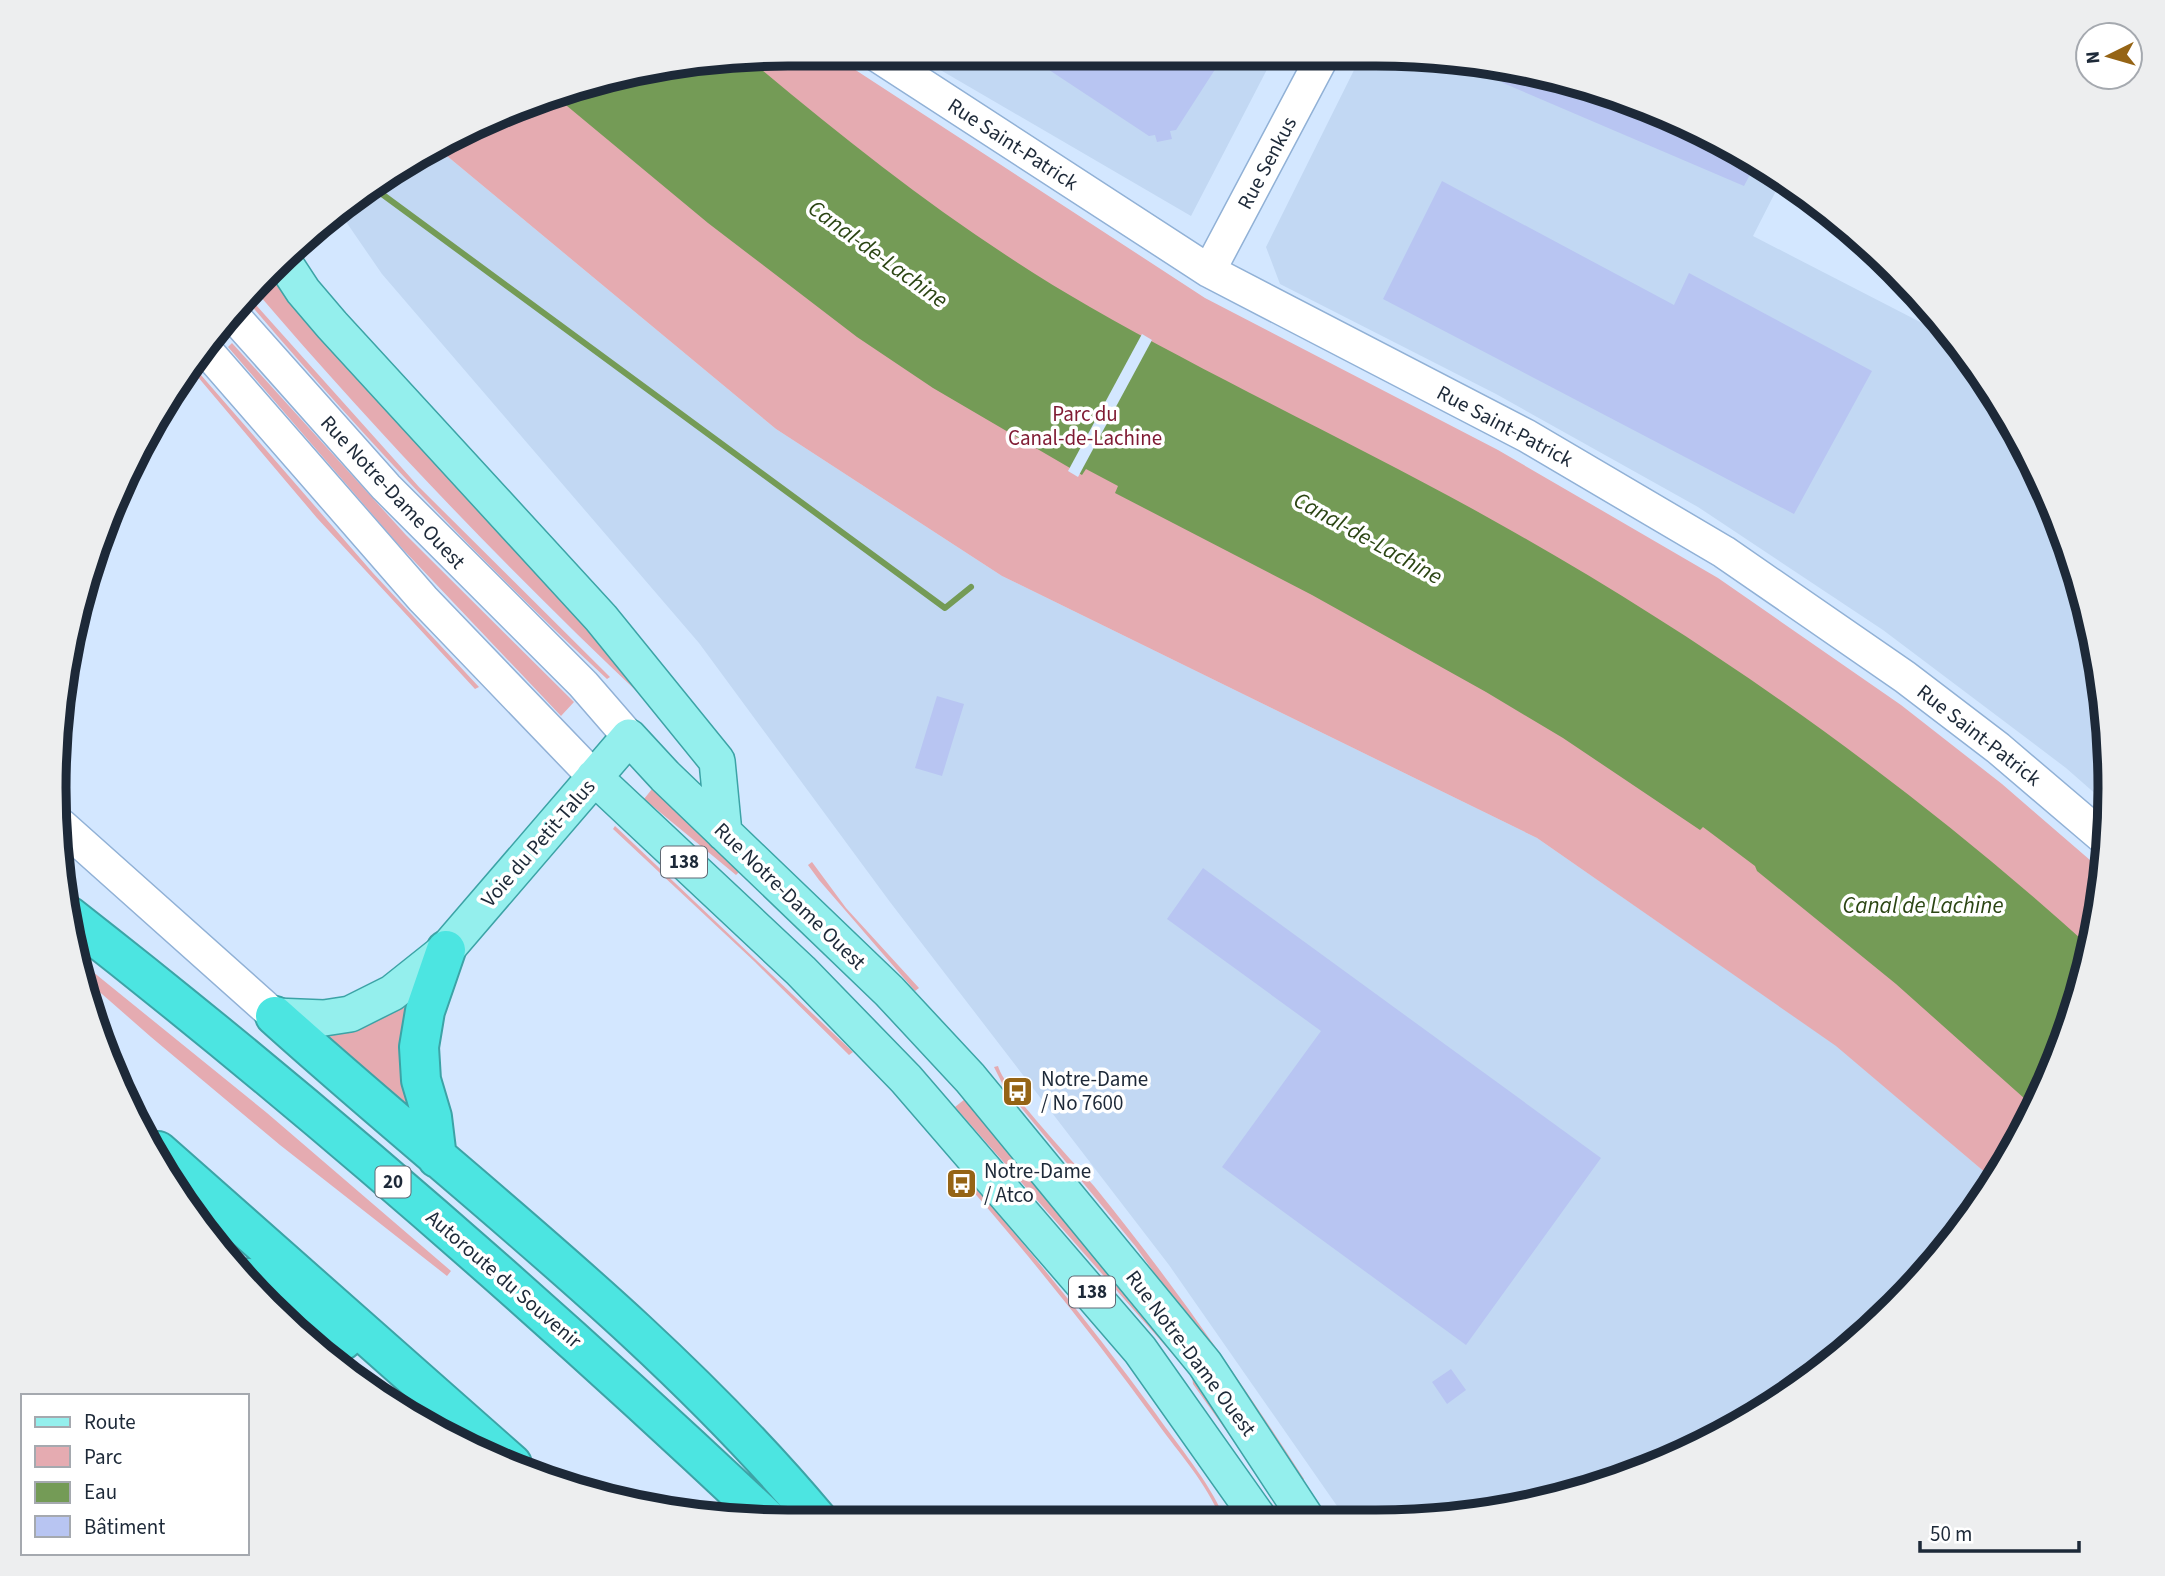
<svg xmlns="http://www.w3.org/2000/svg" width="2165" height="1576" font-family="'Source Sans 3',sans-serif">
	<rect width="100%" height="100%" fill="#d3e7ff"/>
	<path fill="#c2d8f3" d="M913,54H1275L1191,216Z
		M1362,54L1567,79L1658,110L1783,177L1753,236L1959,342L2035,463L2086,598L2109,740L2107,804L2066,768L1883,630L1698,507L1496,394L1280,284L1266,247Z
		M435,146L776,429L1002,576L1537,838L1837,1046L1994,1180L1929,1271L1824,1370L1658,1466L1473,1515L1344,1516L1169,1265L890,902L699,643L382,274L340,213L381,178Z"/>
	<path fill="#e5abb1" d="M788,54H831L1205,298L1498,450L1718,578L1901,705L2002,784L2105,873L2072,1023L2013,1155L1994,1180L1836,1046L1537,838L1002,576L776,429L435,146L464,130L598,79Z
		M273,272L518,546L648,702C509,571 378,434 254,289Z
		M247,295L419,487L610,677L607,679C478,560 358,431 244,297Z
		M232,343L406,535L574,702L561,716L397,543L228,347Z
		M194,367L373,573L479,687L475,689L317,518L192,370Z
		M652,789L739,872L736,875L644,799Z
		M615,826L853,1052L849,1055L755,962L613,829Z
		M812,862L846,908L919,988L915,991L819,880L808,865Z
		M82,963L267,1113L451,1271L447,1276L280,1145L151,1037L86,980Z
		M408,1000L417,1118L325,1035L363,1028Z
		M998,1066C1004,1089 1075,1163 1094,1186C1170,1279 1239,1378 1304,1479L1301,1481L1136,1247L1004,1087L994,1067Z
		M965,1099L1175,1347L1246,1447L1240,1450L1193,1384L1192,1376L955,1107Z
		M968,1179C1034,1255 1097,1333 1156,1414C1179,1447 1208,1480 1224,1517H1220C1207,1484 1179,1453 1158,1424C1097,1340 1033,1260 965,1182Z"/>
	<path fill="#749b56" d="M749,59C856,149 968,237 1090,307C1228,386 1374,452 1512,531C1719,648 1913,787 2090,947L2072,1023L2034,1107L1896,984L1757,871L1755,866L1703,827L1700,830L1563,738L1486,692L1312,595L1115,493L1118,486L1086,469L1082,475L933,388L857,337L708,223L555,96L598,79Z"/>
	<path fill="#d3e7ff" d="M1142,334L1152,340L1078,477L1068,471Z"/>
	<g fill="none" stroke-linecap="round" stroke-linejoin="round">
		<path stroke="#749b56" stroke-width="6" d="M371,186L945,608L971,587"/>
	</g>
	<path fill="#b8c5f2" d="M1025,54H1225L1176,130L1170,131L1172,139L1157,142L1155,135L1149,136Z
		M1492,69L1567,79L1658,110L1756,163L1744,186L1503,83Z
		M1442,181L1674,305L1689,273L1872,371L1794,514L1383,299Z
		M937,696L964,704L942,776L915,768Z
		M1203,868L1601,1158L1466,1345L1222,1167L1321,1031L1167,919Z
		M1451,1369L1466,1390L1447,1404L1432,1382Z"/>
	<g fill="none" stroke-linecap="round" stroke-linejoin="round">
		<defs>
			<path id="secondary" d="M875,54L1209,271L1527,436L1724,552L1905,677L1998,748L2106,840
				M1209,271L1324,54
				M231,313L386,487L583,684L629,737
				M206,350L423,599L594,777
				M61,825L275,1016"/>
			<path id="primary" d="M284,262L303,291L332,325L601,618L717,761L724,833
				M594,777L801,971L906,1079L1140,1350L1258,1517
				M275,1016L324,1018L350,1014L392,993L446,950L629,737L665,776L889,991L970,1078L1205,1364L1305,1516"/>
			<path id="highway" d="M69,916C312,1106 544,1309 768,1520
				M275,1016C458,1181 659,1330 818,1520
				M158,1151L512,1464
				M437,1158L432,1117L421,1080L419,1047L425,1011L446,950
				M249,1278L343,1340"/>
		</defs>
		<use href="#secondary" stroke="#91b1d6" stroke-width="35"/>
		<use href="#primary" stroke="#3ca3a6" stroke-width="38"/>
		<use href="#highway" stroke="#3ca3a6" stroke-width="42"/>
		<use href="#secondary" stroke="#fff" stroke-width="32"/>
		<use href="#primary" stroke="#94efed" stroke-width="35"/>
		<use href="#highway" stroke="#4ce5e1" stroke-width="38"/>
	</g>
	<defs>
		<symbol id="bus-square" viewBox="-11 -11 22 22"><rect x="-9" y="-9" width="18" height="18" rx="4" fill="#956415" stroke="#fff"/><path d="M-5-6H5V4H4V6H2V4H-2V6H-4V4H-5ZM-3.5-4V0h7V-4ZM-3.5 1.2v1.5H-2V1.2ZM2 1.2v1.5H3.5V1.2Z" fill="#fff"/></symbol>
	</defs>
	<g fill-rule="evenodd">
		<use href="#bus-square" x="1000" y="1074" width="35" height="35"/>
		<use href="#bus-square" x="944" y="1166" width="35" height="35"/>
	</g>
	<g text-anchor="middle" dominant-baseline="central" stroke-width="7" stroke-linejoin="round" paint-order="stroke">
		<g fill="#fff" stroke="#616974" stroke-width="2">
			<rect x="661" y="846.5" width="46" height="31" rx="5"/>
			<rect x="375.5" y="1166.5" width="35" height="31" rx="5"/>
			<rect x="1069" y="1276.5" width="46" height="31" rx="5"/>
		</g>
		<g font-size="19" font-weight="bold" fill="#1d2938">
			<text x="684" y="862">138</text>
			<text x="393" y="1182">20</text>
			<text x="1092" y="1292">138</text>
		</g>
		<g font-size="21" fill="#1d2938" stroke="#fff">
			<text transform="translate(1013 144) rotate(33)">Rue Saint-Patrick</text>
			<text transform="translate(1267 163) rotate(-62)">Rue Senkus</text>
			<text transform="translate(1505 426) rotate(28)">Rue Saint-Patrick</text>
			<text transform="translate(393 492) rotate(47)">Rue Notre-Dame Ouest</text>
			<text transform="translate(1979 735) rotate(38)">Rue Saint-Patrick</text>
			<text transform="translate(538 843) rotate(-49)">Voie du Petit-Talus</text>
			<text transform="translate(790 896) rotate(44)">Rue Notre-Dame Ouest</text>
			<text transform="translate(504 1279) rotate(41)">Autoroute du Souvenir</text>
			<text transform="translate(1191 1353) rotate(53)">Rue Notre-Dame Ouest</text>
		</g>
		<g font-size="21" fill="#7f1a32" stroke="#fff">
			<text x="1085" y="414">Parc du<tspan x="1085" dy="24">Canal-de-Lachine</tspan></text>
		</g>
		<g font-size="21" fill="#1d2938" stroke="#fff" text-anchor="start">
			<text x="1041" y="1079">Notre-Dame<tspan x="1041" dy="24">/ No 7600</tspan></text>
			<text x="984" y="1171">Notre-Dame<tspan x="984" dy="24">/ Atco</tspan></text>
		</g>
		<g font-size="23" font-style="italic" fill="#2b4513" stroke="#fff">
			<text transform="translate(878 254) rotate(36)">Canal-de-Lachine</text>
			<text transform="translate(1368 538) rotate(29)">Canal-de-Lachine</text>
			<text x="1923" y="905">Canal de Lachine</text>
		</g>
	</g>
	<path d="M0 0H2165V1576H0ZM788 66H1376A722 722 0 0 1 2098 788V788A722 722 0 0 1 1376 1510H788A722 722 0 0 1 66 788V788A722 722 0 0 1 788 66Z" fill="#edeeef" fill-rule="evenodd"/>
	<path fill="none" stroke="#1d2938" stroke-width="9" d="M788 66H1376A722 722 0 0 1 2098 788V788A722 722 0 0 1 1376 1510H788A722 722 0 0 1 66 788V788A722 722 0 0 1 788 66Z"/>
	<rect x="21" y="1394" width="228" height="161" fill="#ffffff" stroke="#a5a9af" stroke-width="2"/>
	<rect x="35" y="1417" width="35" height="10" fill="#94efed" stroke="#a5a9af" stroke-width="2"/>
	<text x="84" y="1429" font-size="21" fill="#1d2938">Route</text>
	<rect x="35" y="1446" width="35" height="21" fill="#e5abb1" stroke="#a5a9af" stroke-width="2"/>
	<text x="84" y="1464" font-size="21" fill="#1d2938">Parc</text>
	<rect x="35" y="1482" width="35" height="21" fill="#749b56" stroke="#a5a9af" stroke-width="2"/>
	<text x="84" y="1499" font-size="21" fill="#1d2938">Eau</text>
	<rect x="35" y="1516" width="35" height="21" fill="#b8c5f2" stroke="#a5a9af" stroke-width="2"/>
	<text x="84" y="1534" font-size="21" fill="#1d2938">Bâtiment</text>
	<g transform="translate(2109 56) rotate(265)"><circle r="33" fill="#ffffff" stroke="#a5a9af" stroke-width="2"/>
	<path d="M0-5L12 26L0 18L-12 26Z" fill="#956415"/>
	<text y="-10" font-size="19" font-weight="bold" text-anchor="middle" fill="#1d2938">N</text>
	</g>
	<path d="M1920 1541v10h159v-10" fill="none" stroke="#1d2938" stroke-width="3.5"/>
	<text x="1930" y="1541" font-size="21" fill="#1d2938" stroke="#ffffff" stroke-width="5" paint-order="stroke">50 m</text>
</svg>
